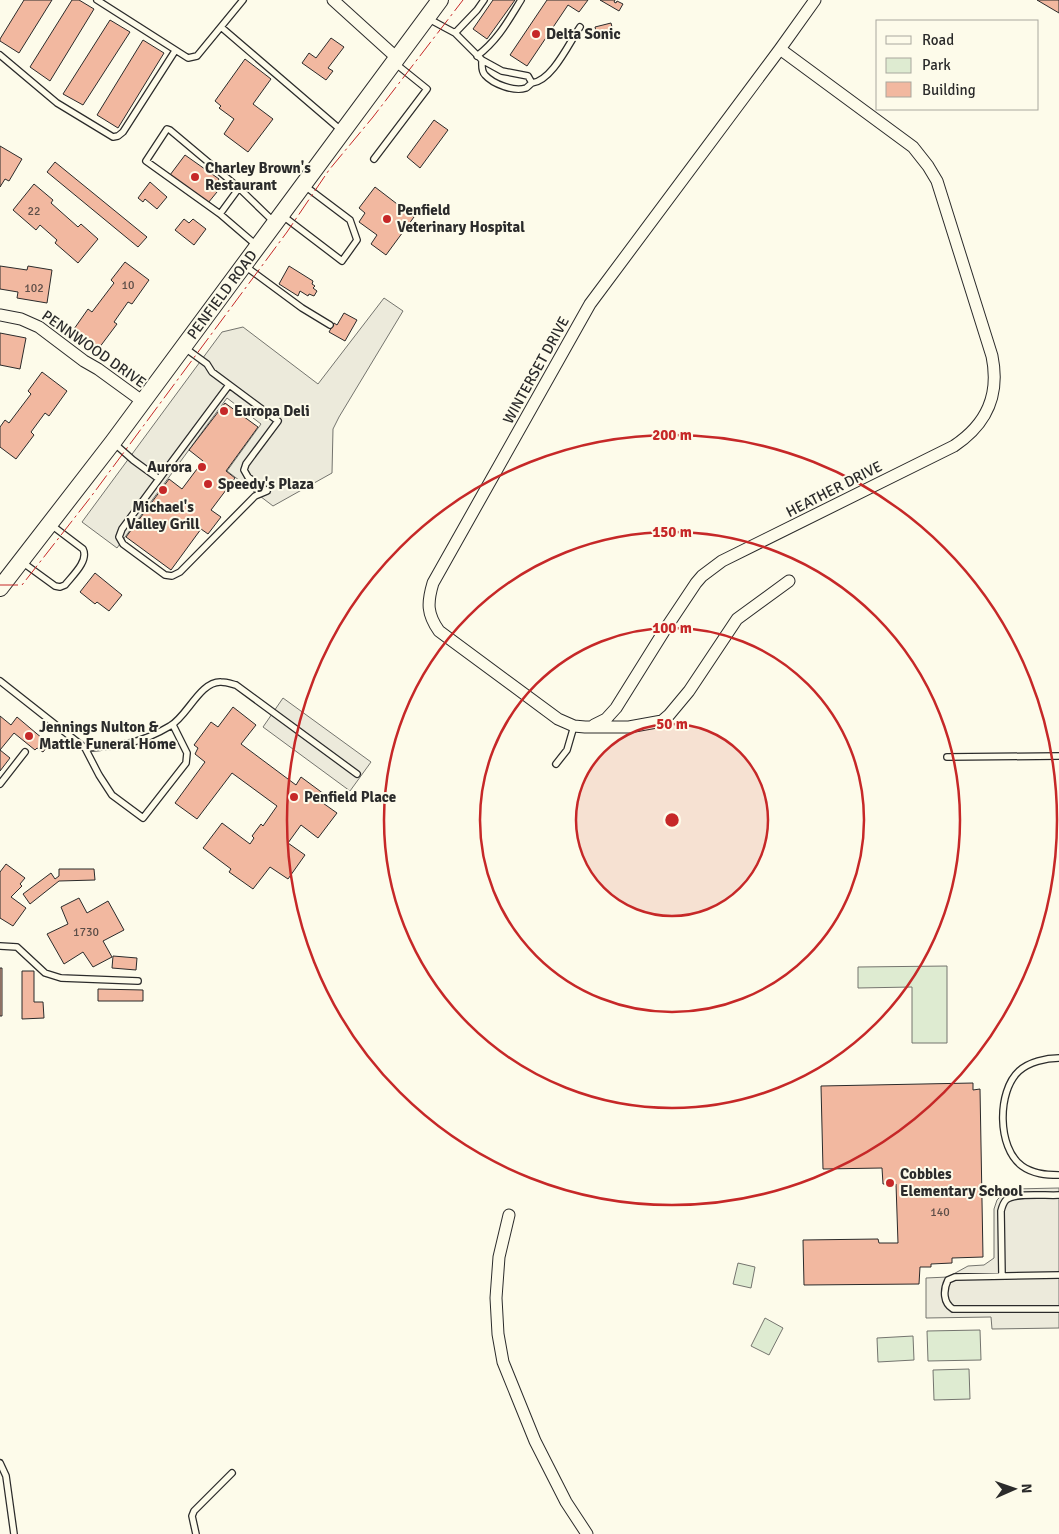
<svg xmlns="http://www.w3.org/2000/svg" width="1059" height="1534" font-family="Signika,sans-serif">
	<rect width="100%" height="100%" fill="#fdfbea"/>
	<path fill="#deebd1" stroke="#74746e" d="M947,966V1043H912V987L858,988V967Z
		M738,1263L755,1267L751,1288L733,1284Z
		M765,1318L783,1328L769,1355L751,1346Z
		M980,1330L981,1360L928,1361L927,1331Z
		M913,1336L914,1360L878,1362L877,1338Z
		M969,1369L970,1399L934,1400L933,1370Z"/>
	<path fill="#eceadb" stroke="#74746e" d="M384,298L403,311L339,417L333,429L332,473L273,506L227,471L261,424L227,398L117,548L82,522L222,332L243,327L318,384Z
		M283,698L371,762L350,791L263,727Z
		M1059,1188V1328L992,1329L991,1317L926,1318V1278L948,1277L968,1266L984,1265L994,1258V1209L997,1200L1005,1192L1014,1189Z"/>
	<path fill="#f2b8a0" stroke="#2b2b2b" d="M24,0H52L19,53L0,41V39Z
		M72,0H79L94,9L50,81L30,67Z
		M493,0H515L487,39L473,29Z
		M547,0H588L579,12L568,5L527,66L510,55Z
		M600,0H615L614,2L616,3L617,1L623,4L619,11Z
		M1037,0H1059V13Z
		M110,20L130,32L83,105L63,94Z
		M611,23L614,35L598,39L595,27Z
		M331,38L344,47L328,68L333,71L326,80L302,63L309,53L316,58Z
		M143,40L164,53L118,128L97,115Z
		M245,59L271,79L253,104L273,119L248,152L224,134L234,119L219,108L221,106L215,101Z
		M434,120L448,130L420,168L407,157Z
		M0,146L22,159L9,181L5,179L0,187Z
		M185,155L219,179L213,189L217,192L208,203L170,175Z
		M55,162L147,237L138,247L47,172Z
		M150,182L167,197L157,209L145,199L143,202L138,198Z
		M34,184L53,200L51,203L78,227L81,224L98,239L78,263L55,243L57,240L40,225L36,230L13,210Z
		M375,187L414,217L386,255L371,244L377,235L359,222L365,213L359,208Z
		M184,219L189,223L193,219L206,229L194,245L175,230Z
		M125,262L149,280L132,304L128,302L114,322L117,324L99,348L74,329L88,309L92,312L114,283L111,280Z
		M0,266L27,270L28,266L52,270L47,303L17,298L18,292L0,289Z
		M289,266L313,281L312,284L315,286L313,288L317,291L314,296L309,294L308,296L300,291L298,296L279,284Z
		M344,313L357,320L345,341L329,332L334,323L337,325Z
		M0,333L26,338L20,369L0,365Z
		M42,372L67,391L49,416L45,413L31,432L34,435L16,459L0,447V427L5,420L9,423L31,394L28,391Z
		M225,403L258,427L226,471L235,478L211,510L221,517L208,534L201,529L171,570L126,537L169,479L182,489L203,461L189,450Z
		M95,573L122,595L109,611L97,602L95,604L80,592Z
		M233,707L256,725L241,744L296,785L301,777L324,794L320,801L337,813L318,838L301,825L288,843L305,855L288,879L270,867L253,889L229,872L231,869L203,848L222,823L250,844L254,838L252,836L261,824L263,826L277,806L232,773L197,819L175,803L205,762L195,754L198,748L194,745L211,722L218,727Z
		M0,716L11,725L17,717L49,744L43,752L37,748L35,750L14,733L0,750Z
		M0,750L10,758L0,771Z
		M6,864L25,878L20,884L22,886L11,897L26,908L13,926L0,918V872Z
		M59,869H94L95,880L59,881L30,904L23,894L51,873L55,879L59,876Z
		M79,898L87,913L108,901L124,930L103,941L112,957L93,967L83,952L64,964L47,934L68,924L61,907Z
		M113,956L137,958L136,970L112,968Z
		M0,968H2V1016H0Z
		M22,971H34V1002H43L44,1018L22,1019Z
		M98,989L143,990V1001H98Z
		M973,1083V1090L980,1089L983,1257L952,1258V1263L931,1264V1267H920L919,1284L804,1285L803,1240L878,1239L879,1243H898L896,1184H883L882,1168L823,1169L821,1086Z"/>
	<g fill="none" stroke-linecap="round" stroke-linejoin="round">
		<defs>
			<path id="lane" d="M97,0L188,58L197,56L243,0
				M429,19L455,33L477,10L484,0
				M221,27L342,131
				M455,33L482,60L502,71L528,76L532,83C530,84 528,87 526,88C514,92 493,84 485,75C481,71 482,65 482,60
				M0,55L57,103L113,137L118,136L123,132L175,51
				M477,56C498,40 508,21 521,0
				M532,83C552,81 569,43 580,27
				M374,159L427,89L396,64
				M220,214L239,188
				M283,216L342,261L357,240L350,220L305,186
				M256,245L220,214L146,161L167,129L170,130L239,188L273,221
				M245,266L302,308L330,325
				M115,444L133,460L159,479L122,529L119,537L123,544L165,575L172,576L180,572L255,496L267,491L248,477L244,470L246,464L278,421L212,372L207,364L185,348
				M159,479L229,385
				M22,562L55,586L60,587L65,585C72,576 89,561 83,549L50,524
				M0,681L85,748C120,746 140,744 170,726C187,717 200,681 221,682C226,682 232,684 236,685L357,774
				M85,748L99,775L112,795L143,818L186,763L187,753L173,725
				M947,757L1059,756
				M556,764L567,750L574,726
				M0,784L25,752
				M0,946L17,947L45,973L61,978L138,981
				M1059,1058C1046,1058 1029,1062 1019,1071C997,1091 997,1148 1022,1166C1033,1174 1046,1175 1059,1175
				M1059,1275L955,1277L948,1280C943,1290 943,1303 953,1309H1059
				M1002,1276L1001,1211C1002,1207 1003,1203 1006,1200C1015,1192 1047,1196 1059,1195
				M0,1463L6,1476L14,1534
				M196,1534L192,1516L194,1511L232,1473"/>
			<path id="street" d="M333,0L397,58
				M0,315L21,319L39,327L84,361L98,369L142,401
				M789,581L737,619L689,691L669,715L662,721L629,727H585L574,726L558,719L439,631C427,614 427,603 433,583L590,304L780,49L815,0
				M594,725L606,719L616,708L666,628L696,583L702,576L722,561L954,446C987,424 1000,395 992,356L937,181L928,166L913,147L780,49
				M509,1215L499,1257L496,1298L498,1334L503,1362L535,1441L566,1502L587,1534"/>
			<g id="secondary">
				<path id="s1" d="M0,588L113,442L440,0"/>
			</g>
		</defs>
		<use href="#lane" stroke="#2b2b2b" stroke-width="8"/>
		<use href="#street" stroke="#2b2b2b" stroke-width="13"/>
		<use href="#secondary" stroke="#2b2b2b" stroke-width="18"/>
		<use href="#lane" stroke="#fdfbea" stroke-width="5.5"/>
		<use href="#street" stroke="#fdfbea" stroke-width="11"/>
		<use href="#secondary" stroke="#fdfbea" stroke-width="16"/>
		<path stroke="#c62828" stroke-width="1" stroke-dasharray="18 4 2.5 4" stroke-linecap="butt" d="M0,585H22L90,498L287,232L329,170L373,117L463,0"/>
	</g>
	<circle cx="672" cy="820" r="96" fill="#c62828" fill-opacity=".12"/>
	<g fill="none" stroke="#c62828" stroke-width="2.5">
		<circle cx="672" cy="820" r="96"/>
		<circle cx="672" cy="820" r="192"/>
		<circle cx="672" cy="820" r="288"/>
		<circle cx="672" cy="820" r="385"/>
	</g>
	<g fill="#c62828" stroke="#fdfbea" stroke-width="2">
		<circle cx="536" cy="34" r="5"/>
		<circle cx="195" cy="177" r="5"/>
		<circle cx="387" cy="219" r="5"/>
		<circle cx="224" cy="411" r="5"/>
		<circle cx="202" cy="467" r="5"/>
		<circle cx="208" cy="484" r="5"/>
		<circle cx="163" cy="490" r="5"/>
		<circle cx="29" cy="736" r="5"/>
		<circle cx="294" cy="797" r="5"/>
		<circle cx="890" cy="1183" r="5"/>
	</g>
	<g text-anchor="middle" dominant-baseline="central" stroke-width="4" stroke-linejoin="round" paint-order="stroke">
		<g font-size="12" fill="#5d4e48">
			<text x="34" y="211">22</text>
			<text x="128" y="285">10</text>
			<text x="34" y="288">102</text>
			<text x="86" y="932">1730</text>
			<text x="940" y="1212">140</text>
		</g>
		<g font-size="15" font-weight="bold" fill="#2b2b2b" stroke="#fdfbea" text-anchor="start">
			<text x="546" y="34">Delta Sonic</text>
			<text x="205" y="168">Charley Brown's<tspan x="205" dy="17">Restaurant</tspan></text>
			<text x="397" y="210">Penfield<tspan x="397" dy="17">Veterinary Hospital</tspan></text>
			<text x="234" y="411">Europa Deli</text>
			<text x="192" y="467" text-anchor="end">Aurora</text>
			<text x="218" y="484">Speedy's Plaza</text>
			<text x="163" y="507" text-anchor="middle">Michael's<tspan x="163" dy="17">Valley Grill</tspan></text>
			<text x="39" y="727">Jennings Nulton &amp;<tspan x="39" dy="17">Mattle Funeral Home</tspan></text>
			<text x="304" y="797">Penfield Place</text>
			<text x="900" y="1174">Cobbles<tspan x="900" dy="17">Elementary School</tspan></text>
		</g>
		<g font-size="15" fill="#2b2b2b" stroke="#fdfbea">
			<text stroke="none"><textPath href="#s1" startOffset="368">PENFIELD ROAD</textPath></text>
			<text transform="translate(94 349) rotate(35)">PENNWOOD DRIVE</text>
			<text transform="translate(536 370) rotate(-61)">WINTERSET DRIVE</text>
			<text transform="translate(834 489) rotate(-27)">HEATHER DRIVE</text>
		</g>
	</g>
	<circle cx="672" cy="820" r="8" fill="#c62828" stroke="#fdfbea" stroke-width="2.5"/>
	<g font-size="15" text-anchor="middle" font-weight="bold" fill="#c62828" stroke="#fdfbea" stroke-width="4" stroke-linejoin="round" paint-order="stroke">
		<text x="672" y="440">200 m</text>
		<text x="672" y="537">150 m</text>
		<text x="672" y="633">100 m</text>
		<text x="672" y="729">50 m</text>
	</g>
	<rect x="876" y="20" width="162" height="90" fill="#fdfbea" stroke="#a9a89e"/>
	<rect x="886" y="36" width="25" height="8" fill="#fdfbea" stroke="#a9a89e"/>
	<text x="922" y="45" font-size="15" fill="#2b2b2b">Road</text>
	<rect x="886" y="58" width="25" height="15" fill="#deebd1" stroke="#a9a89e"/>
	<text x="922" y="70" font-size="15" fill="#2b2b2b">Park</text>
	<rect x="886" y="82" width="25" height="15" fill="#f2b8a0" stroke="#a9a89e"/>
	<text x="922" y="95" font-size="15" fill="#2b2b2b">Building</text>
	<g transform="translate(1014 1489) rotate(88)" stroke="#fdfbea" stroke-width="4" paint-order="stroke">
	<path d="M0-4L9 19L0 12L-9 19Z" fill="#2b2b2b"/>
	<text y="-8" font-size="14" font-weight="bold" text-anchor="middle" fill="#2b2b2b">N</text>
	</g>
</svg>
